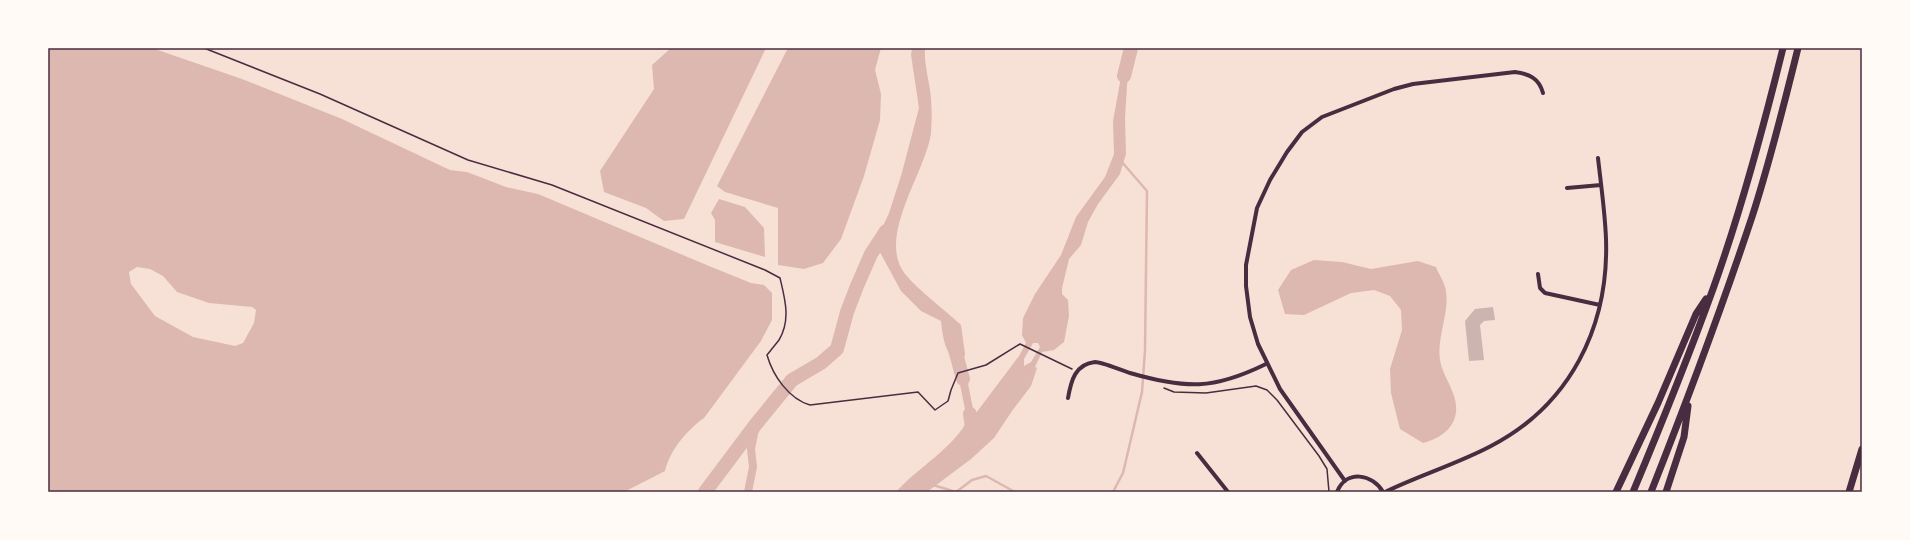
<svg xmlns="http://www.w3.org/2000/svg" width="1910" height="540" font-family="Poppins,sans-serif">
	<rect width="100%" height="100%" fill="#f7e1d7"/>
	<path fill="#dcb8b0" fill-rule="evenodd" d="M48,48H152L242,79L342,119L450,170L467,172L506,187L538,194L709,266L751,283L764,285L772,293V320L761,341L704,418C687,430 670,450 665,471L624,492H48ZM137,267L150,269L163,276L177,292L209,303L252,307L256,310L254,323L243,343L235,346L193,337L155,316L131,284L129,272Z
		M671,48H766L684,219L664,221L646,208L604,192L600,171L654,89L652,65Z
		M788,48H881L875,70L881,94L880,120L864,176L841,239L823,263L804,269L778,265V208L725,192L717,186Z
		M912,48H925C924,62 928,76 930,90C932,104 932,119 931,133C926,172 876,237 905,274C921,293 943,308 961,325L965,354L963,364L958,365C945,352 943,339 941,321L921,311L901,291L875,243L889,213L901,176L919,108L911,55Z
		M1129,54L1125,118L1126,154L1120,174L1098,204L1088,222L1081,245L1069,259L1062,288V294L1068,300L1069,316L1064,342L1054,350L1042,352L1035,367L1037,368L1031,386L1012,411L994,438L971,459L927,492H896C916,469 955,447 968,419L973,418L976,413L1019,356L1026,343L1022,335L1023,318L1035,294L1061,255L1076,217L1105,177L1114,154L1113,121L1121,77ZM1033,343H1038L1040,347L1031,362L1024,366V359Z
		M719,199L745,207L764,228L765,257L715,242V220L711,213Z
		M1314,260L1342,262L1371,269L1418,261L1436,267C1438,273 1442,278 1444,284C1453,306 1436,336 1440,360C1443,378 1458,393 1456,412C1454,430 1438,439 1423,443L1400,429L1391,393L1390,369L1402,330L1401,310L1390,296L1374,290L1351,293L1304,315L1285,314L1278,290L1291,270Z"/>
	<g fill="none" stroke-linecap="round" stroke-linejoin="round">
		<path stroke="#dcb8b0" stroke-width="2.5" d="M933,485L956,492L972,480L986,476L1015,492
			M1113,492L1123,473L1142,392L1145,350L1147,191L1121,161"/>
		<path stroke="#dcb8b0" stroke-width="8" d="M963,379L970,414
			M748,492L753,467L751,449L756,424"/>
		<path stroke="#dcb8b0" stroke-width="14" d="M1124,76L1131,48
			M954,346L963,379
			M970,414L973,434
			M705,492L756,424L792,380L821,363L837,349L847,312L857,286L871,254L886,231"/>
	</g>
	<path fill="#ccb4b1" d="M1493,307L1495,320L1484,321L1480,325L1484,360L1469,361L1465,321L1475,309Z"/>
	<g fill="none" stroke-linecap="round" stroke-linejoin="round">
		<path stroke="#4a2c40" stroke-width="1.5" d="M204,48L320,94L468,160L552,185L765,270L780,278C785,299 791,320 779,340C775,345 771,350 767,355C773,376 789,399 810,405L918,392L935,410L948,401L951,390L958,373L986,365L1020,344L1072,369
			M1164,388L1174,392L1206,393L1256,386L1267,390L1277,400L1319,456L1327,469L1329,492"/>
		<path stroke="#4a2c40" stroke-width="4" d="M1567,188L1601,185
			M1538,274L1540,288L1545,293L1600,305
			M1068,398C1071,381 1075,364 1095,362C1103,362 1122,371 1130,373C1186,389 1213,390 1266,364
			M1197,453L1228,492
			M1345,481L1280,389L1258,344L1250,317L1246,286V265L1257,208L1270,180L1287,152L1302,132L1322,117L1394,89L1413,84L1515,72C1529,74 1539,78 1543,93
			M1337,492C1346,469 1373,474 1383,492
			M1385,492C1420,475 1457,464 1491,446C1570,405 1609,327 1606,239C1605,212 1601,185 1598,158"/>
		<path stroke="#4a2c40" stroke-width="7" d="M1849,492L1862,449"/>
		<path stroke="#4a2c40" stroke-width="7" d="M1616,492L1658,403L1696,314L1706,299
			M1633,492C1661,425 1688,358 1713,289C1741,211 1763,129 1783,48
			M1651,492C1687,401 1721,310 1752,217C1770,161 1784,105 1798,48
			M1666,492L1684,437L1688,406"/>
	</g>
	<rect width="1910" height="540" fill="none" stroke="#fffaf5" stroke-width="98"/>
	<rect x="49" y="49" width="1812" height="442" fill="none" stroke="#4a2c40" stroke-width="1.5"/>
</svg>
